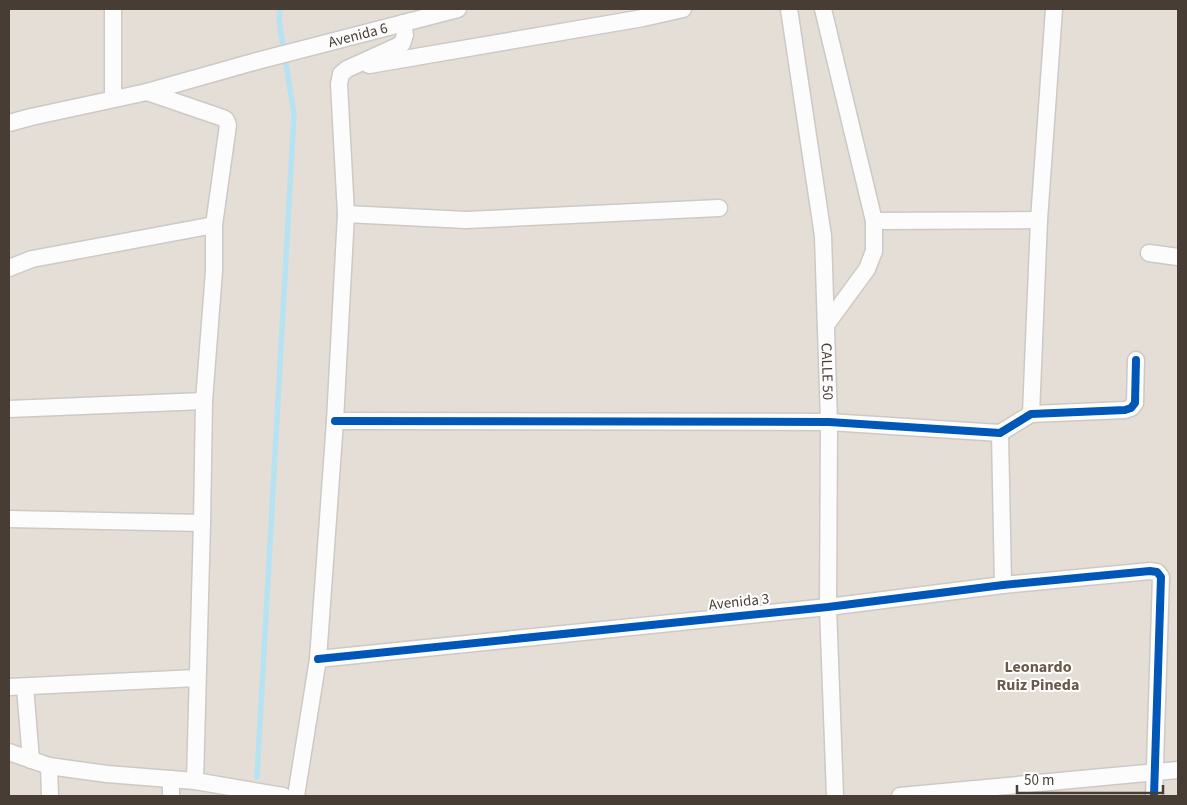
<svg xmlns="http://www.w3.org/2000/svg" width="1187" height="805" font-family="'Source Sans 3',sans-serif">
	<rect width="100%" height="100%" fill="#f0edea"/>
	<path fill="#e5ded6" d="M9,9H1178V796H9Z"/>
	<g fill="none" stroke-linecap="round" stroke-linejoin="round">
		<path stroke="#b6e2f2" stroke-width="5.5" d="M257,777L294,114L279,20L280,9"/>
		<defs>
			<g id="street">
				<path d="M113,9V98"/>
				<path id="s1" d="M789,9L823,236L829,422L828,607L835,796"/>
				<path d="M823,9L874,221L1039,220"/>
				<path d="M369,65L643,18L683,9"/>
				<path d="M147,92L223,118L226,120L228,125L214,225V271L204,401L202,523L195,781"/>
				<path id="s2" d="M9,123L31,117L147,92L257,61L458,9"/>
				<path d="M346,214L466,220L719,208"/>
				<path d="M1149,253L1178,257"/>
				<path d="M9,268L32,259L214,225"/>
				<path d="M826,325L867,269L874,251V221"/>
				<path d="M9,409L204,401"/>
				<path d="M1031,414L1039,220L1054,9"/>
				<path d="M335,421L829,422L1000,433L1031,414L1125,410L1131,408L1135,403L1136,360"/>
				<path d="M1000,433L1003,585"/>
				<path d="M9,519L202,523"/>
				<path d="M318,659L828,607L1003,585L1150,571L1157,572L1161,577L1154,796"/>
				<path d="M9,687L197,678"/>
				<path d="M25,687L31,760"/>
				<path d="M9,752L49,766L107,774L195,781L283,796"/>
				<path d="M49,766L50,796"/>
				<path d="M171,796V779"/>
				<path d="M296,796L318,659L335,421L346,214L339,84L341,74L347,69L402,44L405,35L403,23"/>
				<path d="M900,796L1178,770"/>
			</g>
		</defs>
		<use href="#street" stroke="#cdc9c5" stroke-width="19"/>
		<use href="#street" stroke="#fdfcfc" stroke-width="16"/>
		<defs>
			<path id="cycleway" d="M335,421L829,422L1000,433L1031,414L1125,410L1131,408L1135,403L1136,360
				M318,659L828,607L1003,585L1150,571L1157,572L1161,577L1154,796"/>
		</defs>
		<use href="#cycleway" stroke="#fff" stroke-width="11"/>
		<use href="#cycleway" stroke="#0057b8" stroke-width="8"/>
	</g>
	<g text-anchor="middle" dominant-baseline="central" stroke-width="4" stroke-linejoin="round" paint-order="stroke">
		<g font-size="15" fill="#473d34" stroke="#fff">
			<text stroke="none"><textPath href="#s2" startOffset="360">Avenida 6</textPath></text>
			<text stroke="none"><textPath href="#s1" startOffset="365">CALLE 50</textPath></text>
			<text transform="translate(739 602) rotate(-6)">Avenida 3</text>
		</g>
		<g font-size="16" font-weight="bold" fill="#6b594b" stroke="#fff">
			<text x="1038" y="667">Leonardo<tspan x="1038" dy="18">Ruiz Pineda</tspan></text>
		</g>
	</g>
	<rect width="1187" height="805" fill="none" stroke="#473d34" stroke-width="20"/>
	<path d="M1017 785v8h146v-8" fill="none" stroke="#473d34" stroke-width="2.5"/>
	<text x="1024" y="785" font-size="15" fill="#473d34" stroke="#ffffff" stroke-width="4" paint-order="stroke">50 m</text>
</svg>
